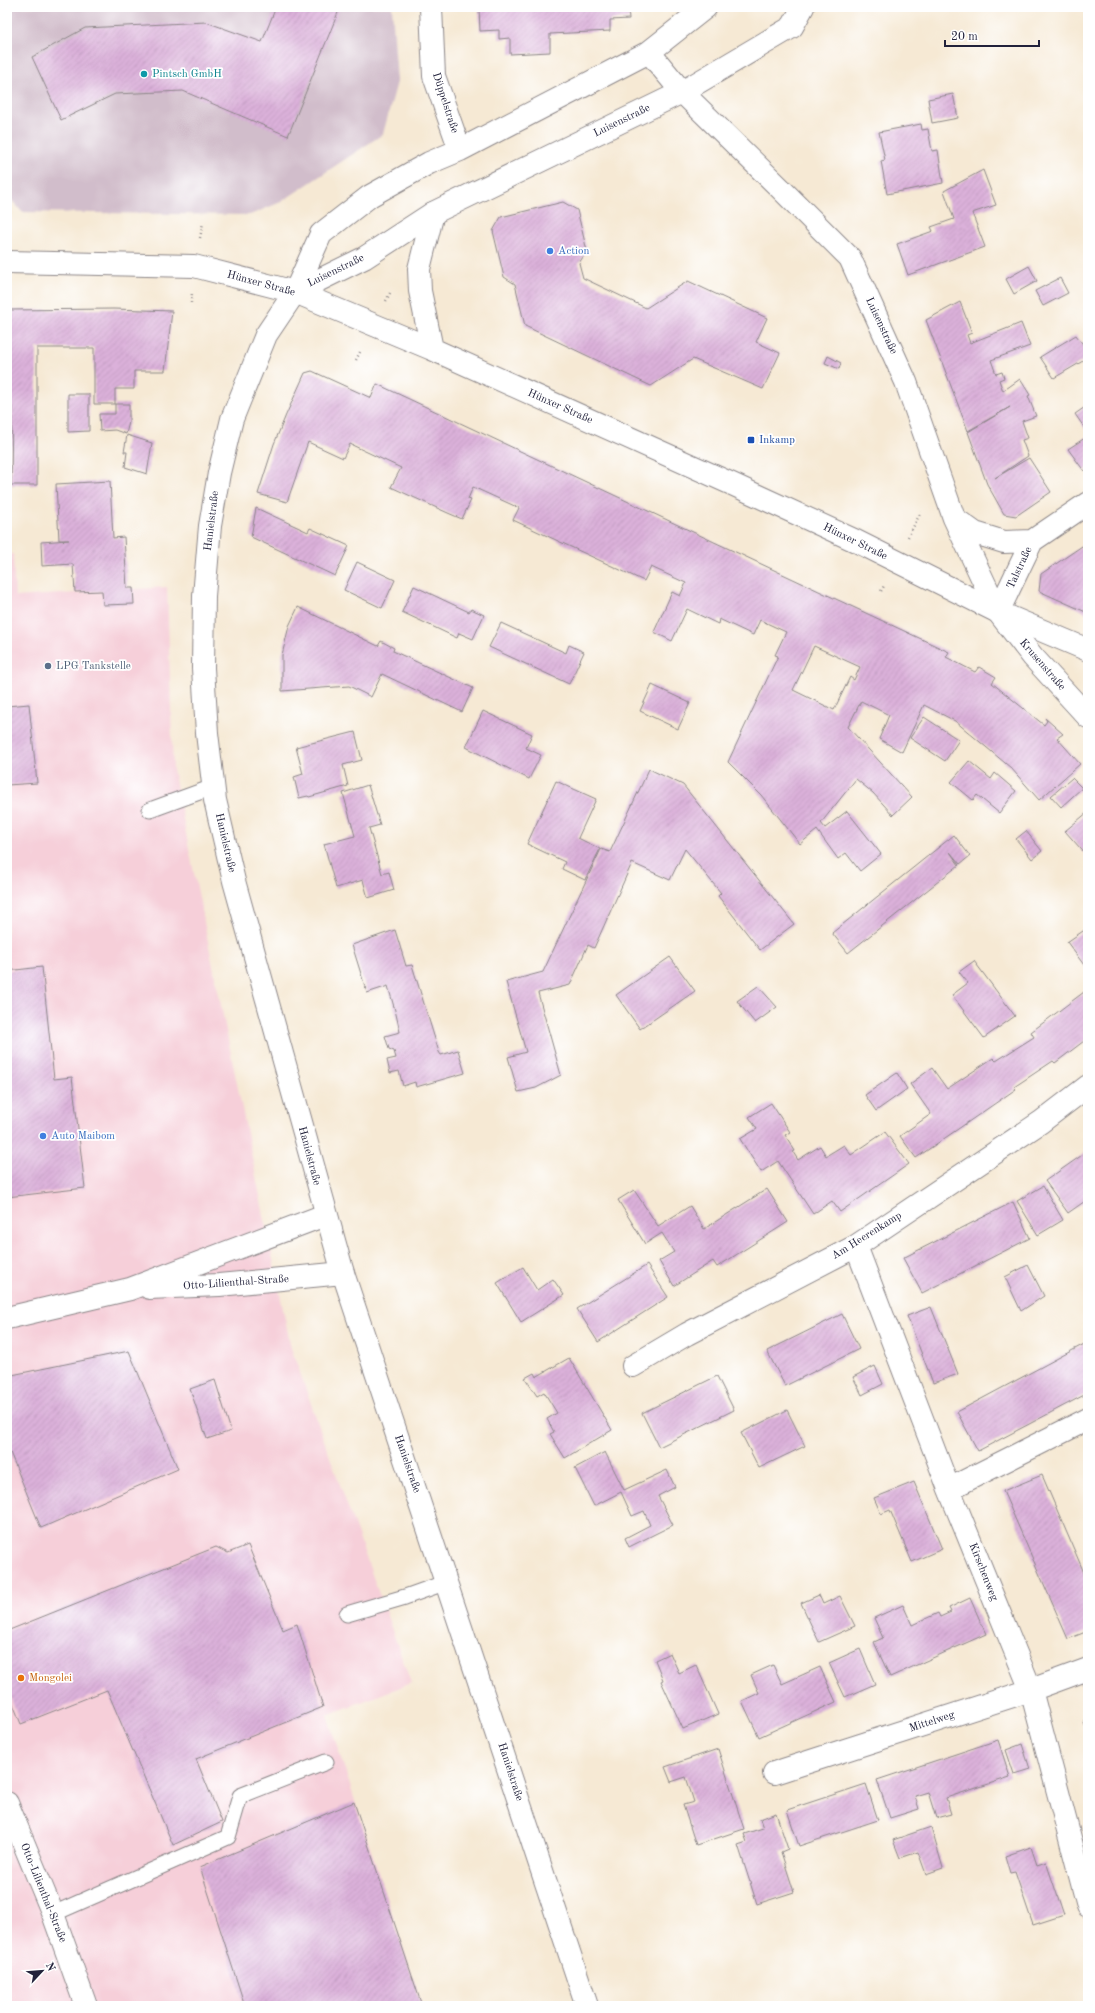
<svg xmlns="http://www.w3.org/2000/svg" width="1095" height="2013" font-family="'Old Standard TT',serif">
	<defs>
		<pattern id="building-hatch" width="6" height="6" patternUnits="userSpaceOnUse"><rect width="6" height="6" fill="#dbb1da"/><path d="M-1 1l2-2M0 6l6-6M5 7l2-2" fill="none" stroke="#bc98bc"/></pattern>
	</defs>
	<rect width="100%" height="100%" fill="#fff"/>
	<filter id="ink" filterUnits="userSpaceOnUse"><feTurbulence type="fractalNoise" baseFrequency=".025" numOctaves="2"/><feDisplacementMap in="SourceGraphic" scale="8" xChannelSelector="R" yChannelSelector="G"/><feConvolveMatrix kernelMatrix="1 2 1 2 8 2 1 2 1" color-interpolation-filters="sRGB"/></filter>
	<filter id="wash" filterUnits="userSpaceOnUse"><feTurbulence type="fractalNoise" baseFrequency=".012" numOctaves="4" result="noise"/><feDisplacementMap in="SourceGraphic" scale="16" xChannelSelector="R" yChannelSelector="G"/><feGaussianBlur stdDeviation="0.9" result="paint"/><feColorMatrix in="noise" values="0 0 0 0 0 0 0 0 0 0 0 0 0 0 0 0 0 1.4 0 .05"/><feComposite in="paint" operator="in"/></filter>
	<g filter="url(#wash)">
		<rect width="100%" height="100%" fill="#f6e9d4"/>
		<path fill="#f6cfd9" d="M13,554L15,597L167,587L173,770L291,1348L411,1683L327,1715L422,2006H7V556Z"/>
		<path fill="#d1bdcb" d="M7,7H392L397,82L383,134L281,202L250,215L22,212L7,195Z"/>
		<g id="blocks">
			<path fill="url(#building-hatch)" fill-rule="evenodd" d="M276,7H332L339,10L288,136L183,91L115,94L61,120L32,57L85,28L206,22L262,42Z
				M479,7H628L629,19L610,20V31L550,34V52L510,54V38L499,39V30L480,31Z
				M7,23L10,52L7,53Z
				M953,94L958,118L932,123L928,99Z
				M921,124L922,130L928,129L932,151L938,150L943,183L887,194L881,161L885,160L879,132Z
				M983,170L996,205L972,213L985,247L908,275L897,244L933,231L931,227L954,219L944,191Z
				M563,202L577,210L587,251L579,263L583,278L646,308L688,281L767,318L756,342L780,353L763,389L693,359L651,386L525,326L515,284L504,277L493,231L501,217Z
				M1029,266L1037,281L1014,294L1006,279Z
				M1060,278L1068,293L1043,306L1035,291Z
				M960,302L972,333L967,335L970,343L1021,323L1030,346L991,360L996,374L1002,372L1004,378L999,380L1003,391L1020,379L1030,395L1028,396L1036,416L1022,421L1028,438L1022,440L1028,456L995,478L1029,458L1051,492L1016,516L1004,514L987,484L968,432L1010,407L968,431L926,320Z
				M114,309L172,311L165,371H134V389H115V404H94V348H37V485H11L12,407H7V310Z
				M1076,335L1088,351V358L1054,378L1040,357Z
				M828,356L841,363L839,369L825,363Z
				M312,371L371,398L377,384L949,652L946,657L975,672L979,667L996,677L992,683L1044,725L1047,721L1045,718L1063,734L1057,738L1080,764L1039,800L1011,768L955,721L924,705L902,752L879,739L889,715L861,701L848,727L912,797L893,815L873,793L856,779L821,823L825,828L847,811L881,854L860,871L846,853L838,859L817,830L800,844L761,795L728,762L778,656L775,655L786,632L760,620L753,635L719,619L718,624L687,609L672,641L654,632L672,592L680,596L686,583L651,567L644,581L513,520L519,508L473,487L468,499L471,500L462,519L448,513L391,487L401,468L350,444L343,458L308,442L287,502L258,494L274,444L286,415L305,373ZM814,646L860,667L854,680L850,677L834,710L793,690Z
				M68,394H89V431L68,432Z
				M115,404H129V422L126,434L115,430L100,431L99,414H115Z
				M1088,405V468L1084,471L1068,449L1088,436L1086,435L1088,433L1075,414Z
				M127,435L152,443L147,474L125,467L127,452H124Z
				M110,481L113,538L124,537L127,588H133L134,604L103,605L102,591L75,592L73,564L42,566L41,542L69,540H59L56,484Z
				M256,508L308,532L310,528L349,546L335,576L251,537Z
				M1088,542V613L1039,591L1041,574Z
				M357,562L395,580L382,608L344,590Z
				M414,586L469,612L471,609L484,615L473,639L459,633L457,638L402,612Z
				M298,607L378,646L381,641L394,648L393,651L473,688L462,712L382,674L371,697L349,686L282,691V655L289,626Z
				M501,623L566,653L569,645L584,652L569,684L489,647Z
				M652,685L690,703L678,729L640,711Z
				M29,704L37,783L7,785V706Z
				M483,711L532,734L526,748L541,755L529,779L466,747Z
				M924,717L959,740L945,761L910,738Z
				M355,732L362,760L343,765L348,786L309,797L308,796L299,798L294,777L303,774L296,747Z
				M969,761L991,779L995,773L1016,791L999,813L977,795L973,800L951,782Z
				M649,769L683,785L794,924L760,950L718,896L721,893L685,849L670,880L632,863L594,948L588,945L570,985L538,993L561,1075L536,1088L518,1092L508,1057L526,1052L506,982L543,972L601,849L610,852Z
				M1072,778L1082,788L1061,807L1051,796Z
				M556,781L596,799L578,838L600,849L585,880L562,869L565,862L527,844Z
				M368,785L380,825L369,828L382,874L389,872L394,890L368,898L363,880L336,888L324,844L355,836L343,793Z
				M1088,812V857L1065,831Z
				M1026,831L1042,851L1032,859L1016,839Z
				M954,835L970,856L960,864L950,852L959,865L848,953L832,933Z
				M1086,929L1088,932V962L1084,965L1067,942Z
				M395,930L406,966L412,965L439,1052L441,1055L458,1050L465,1073L416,1087L415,1082L403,1086L399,1071L390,1073L387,1060L396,1058L394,1051L389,1049L385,1036L400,1032L396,1014L388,986L367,993L352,945Z
				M670,957L695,991L640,1029L616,995Z
				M974,961L1015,1016L984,1038L952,995L968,983L959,972Z
				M42,967L54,1079L72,1077L85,1188L7,1197V971Z
				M758,986L777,1007L755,1023L737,1001Z
				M1088,989V1038L1055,1063L1053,1061L1014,1087L1016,1089L916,1158L900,1136L931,1114L910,1084L932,1068L947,1089L993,1058L996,1061L1034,1037L1031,1032Z
				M897,1073L907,1089L876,1111L865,1095Z
				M771,1103L790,1132L785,1135L795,1151L793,1152L798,1160L820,1146L826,1156L844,1145L851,1155L885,1132L909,1164L840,1212L832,1201L813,1214L778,1161L761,1172L740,1139L757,1129L749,1117Z
				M1088,1151V1199L1068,1213L1045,1181Z
				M1043,1186L1063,1220L1038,1235L1017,1201Z
				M767,1189L788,1222L717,1267L713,1261L674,1286L659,1261L674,1252L662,1233L645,1244L618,1200L634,1190L658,1226L690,1206L704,1229Z
				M1013,1202L1030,1238L922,1293L903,1258Z
				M647,1265L668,1297L598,1342L577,1309Z
				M1028,1265L1044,1296L1021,1311L1005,1277Z
				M523,1267L537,1290L553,1279L564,1295L521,1322L497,1283Z
				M931,1307L958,1374L933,1383L907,1316Z
				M842,1314L859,1349L785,1386L767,1351Z
				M1088,1342V1393L978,1451L957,1412Z
				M129,1351L178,1469L41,1528L7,1445V1376Z
				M569,1358L612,1430L565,1458L550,1434L554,1432L547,1419L557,1413L544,1392L537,1396L525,1378L534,1373L536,1377Z
				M875,1366L883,1384L862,1395L853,1377Z
				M717,1376L734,1410L659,1447L642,1413Z
				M215,1380L231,1431L207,1439L190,1389Z
				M787,1410L805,1446L759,1468L741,1433Z
				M605,1452L624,1490L667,1470L675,1487L658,1496L673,1525L629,1547L625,1538L650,1525L644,1511L632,1516L621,1492L594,1506L575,1468Z
				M1042,1475L1088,1582V1631L1068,1639L1003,1491Z
				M914,1482L942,1549L912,1562L890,1510L881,1514L874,1498Z
				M248,1545L283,1630L297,1624L323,1707L196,1759L222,1822L173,1845L107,1690L21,1724L7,1689V1631L216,1547L228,1553Z
				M819,1595L823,1604L840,1596L855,1626L819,1642L801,1603Z
				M970,1598L986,1634L890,1677L874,1642L883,1638L874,1618L903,1605L912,1625L938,1613L940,1617L951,1612L949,1608Z
				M860,1649L875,1684L845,1697L829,1663Z
				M670,1653L679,1673L696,1665L718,1714L683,1729L661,1681L663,1680L655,1660Z
				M773,1665L782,1684L820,1667L836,1702L759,1737L742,1701L759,1693L751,1675Z
				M1088,1719V1732L1083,1721Z
				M998,1740L1010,1777L946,1798L951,1814L936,1818L928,1792L915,1796L919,1809L890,1818L877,1780Z
				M1022,1744L1030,1769L1014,1774L1006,1750Z
				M718,1749L744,1829L696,1845L683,1805L694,1802L686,1777L671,1782L665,1767Z
				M866,1784L878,1820L799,1846L787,1810Z
				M354,1802L422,2006H245L200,1867Z
				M776,1813L788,1849L781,1852L794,1892L757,1904L738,1845L747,1842L744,1834L763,1828L760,1819Z
				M931,1827L943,1868L926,1874L918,1852L900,1858L893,1840Z
				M1031,1847L1037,1865L1046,1862L1064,1915L1033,1925L1015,1872L1010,1873L1005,1856Z"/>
		</g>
	</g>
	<g filter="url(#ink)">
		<use href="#blocks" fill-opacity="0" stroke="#8c8688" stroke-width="1"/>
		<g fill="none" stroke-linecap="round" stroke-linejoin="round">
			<defs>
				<path id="lane" d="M150,810L213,787
					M347,1614L405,1597L447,1582
					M53,1914L228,1837L240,1796L326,1762"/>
				<path id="street" d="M431,7L434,76L460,150
					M649,52L682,92L780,188L850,258L906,382L954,518L998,612L1033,657L1088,717
					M295,292L364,258L433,213L682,92L792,27L803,7
					M295,292L321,234L370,196L429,163L460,150L649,52L706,7
					M954,518L975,533L1004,542L1032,541
					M998,612L1032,541L1088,503
					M856,1246L949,1489L1031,1690L1088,1906
					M149,1288L219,1285L343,1273
					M7,1318L130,1289L325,1215
					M633,1366L687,1334L856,1246L1041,1122L1088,1086
					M949,1489L1088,1419
					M774,1773L1031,1690L1088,1669
					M7,1803L53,1914L86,2006"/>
				<path id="secondary" d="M7,262L194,266L295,292L432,349L732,484L856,541L998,612L1088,650
					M295,292L266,335L232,419L219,473L210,526L204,596L203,668L207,733L215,800L234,881L343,1273L587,2006
					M432,349L420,291L419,269L433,213"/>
			</defs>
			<use href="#lane" stroke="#8c8688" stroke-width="17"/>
			<use href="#street" stroke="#8c8688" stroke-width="24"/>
			<use href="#secondary" stroke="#8c8688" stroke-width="24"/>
			<path stroke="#8c8688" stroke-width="2.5" stroke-dasharray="1 3" stroke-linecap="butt" d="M200,238L203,223
				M386,301L391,291
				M191,303L192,293
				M356,360L361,350
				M908,537L921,512
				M881,591L884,586"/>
			<use href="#lane" stroke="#fff" stroke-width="15"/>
			<use href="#street" stroke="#fff" stroke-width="22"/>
			<use href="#secondary" stroke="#fff" stroke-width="22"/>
		</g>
	</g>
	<circle fill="#0f9aa8" stroke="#fff" stroke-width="1.5" cx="144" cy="74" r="4"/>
	<g fill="#3f7fe0" stroke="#fff" stroke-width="1.5">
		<circle cx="550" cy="251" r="4"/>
		<circle cx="43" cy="1136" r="4"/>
	</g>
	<rect fill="#1a4fb4" stroke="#fff" stroke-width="1.5" x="747" y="436" width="8" height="8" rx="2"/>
	<circle fill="#5c6f8a" stroke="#fff" stroke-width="1.5" cx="48" cy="666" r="4"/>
	<circle fill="#e8710a" stroke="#fff" stroke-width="1.5" cx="21" cy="1678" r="4"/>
	<g text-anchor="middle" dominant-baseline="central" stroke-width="3.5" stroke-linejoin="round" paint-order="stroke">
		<g font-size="11" fill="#0d838f" stroke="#fff" text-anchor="start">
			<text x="152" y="74">Pintsch GmbH</text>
		</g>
		<g font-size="11" fill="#22223b" stroke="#fff">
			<text transform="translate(445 103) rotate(72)">Düppelstraße</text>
			<text transform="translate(622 121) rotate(-26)">Luisenstraße</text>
			<text transform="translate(336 271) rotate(-26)">Luisenstraße</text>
			<text transform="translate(261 284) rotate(15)">Hünxer Straße</text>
			<text transform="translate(881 326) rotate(65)">Luisenstraße</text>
			<text transform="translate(560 407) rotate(24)">Hünxer Straße</text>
			<text transform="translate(212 521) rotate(-83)">Hanielstraße</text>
			<text transform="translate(855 542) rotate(26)">Hünxer Straße</text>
			<text transform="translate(1020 568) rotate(-65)">Talstraße</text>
			<text transform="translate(1042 665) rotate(49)">Krusenstraße</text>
			<text transform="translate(225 843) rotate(77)">Hanielstraße</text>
			<text transform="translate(309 1156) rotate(75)">Hanielstraße</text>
			<text transform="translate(867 1236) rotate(-32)">Am Heerenkamp</text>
			<text transform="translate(236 1283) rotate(-4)">Otto-Lilienthal-Straße</text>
			<text transform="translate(407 1464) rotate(71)">Hanielstraße</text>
			<text transform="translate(983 1572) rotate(68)">Kirschenweg</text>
			<text transform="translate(932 1722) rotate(-18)">Mittelweg</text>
			<text transform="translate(510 1772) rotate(72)">Hanielstraße</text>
			<text transform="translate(43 1893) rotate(68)">Otto-Lilienthal-Straße</text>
		</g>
		<g font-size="11" fill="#366cbe" stroke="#fff" text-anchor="start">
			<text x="558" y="251">Action</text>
			<text x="51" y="1136">Auto Maibom</text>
		</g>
		<g font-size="11" fill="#164399" stroke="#fff" text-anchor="start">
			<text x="759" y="440">Inkamp</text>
		</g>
		<g font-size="11" fill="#4e5e75" stroke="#fff" text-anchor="start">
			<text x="56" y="666">LPG Tankstelle</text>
		</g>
		<g font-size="11" fill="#c56008" stroke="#fff" text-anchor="start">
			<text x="29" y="1678">Mongolei</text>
		</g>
	</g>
	<rect width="1095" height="2013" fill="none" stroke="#fff" stroke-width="24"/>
	<g transform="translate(42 1971) rotate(64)" stroke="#ffffff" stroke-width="3" paint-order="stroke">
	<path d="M0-3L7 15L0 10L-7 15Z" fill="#22223b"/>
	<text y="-6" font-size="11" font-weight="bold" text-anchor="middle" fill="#22223b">N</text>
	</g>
	<path d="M945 40v6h94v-6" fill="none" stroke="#22223b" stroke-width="2"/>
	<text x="951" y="40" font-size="12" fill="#22223b" stroke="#ffffff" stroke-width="3" paint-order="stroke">20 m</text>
</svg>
